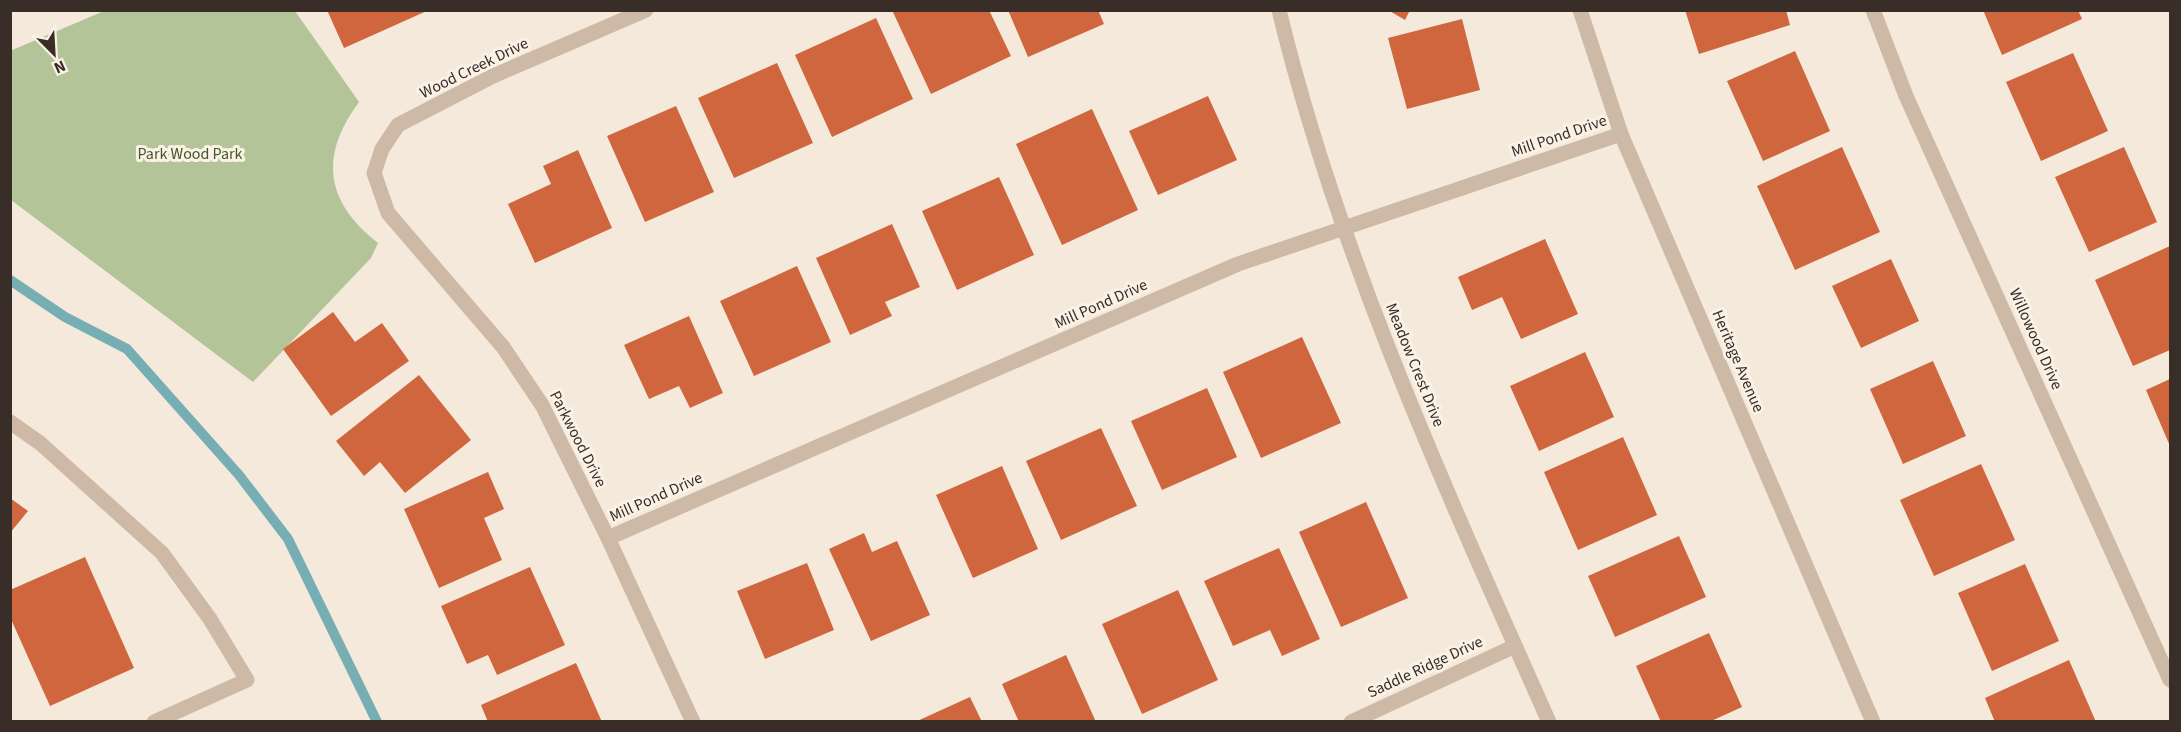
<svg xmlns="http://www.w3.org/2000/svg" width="2181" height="732" font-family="'Source Sans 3',sans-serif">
	<rect width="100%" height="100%" fill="#f4e9da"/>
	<path fill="#b4c499" d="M104,11H295L359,102C319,156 325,202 378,243L371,258L253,382L11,200L10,51Z"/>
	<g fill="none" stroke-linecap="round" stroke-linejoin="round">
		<path stroke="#77aeb3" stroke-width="10" d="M10,280L65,317L127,349L239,475L288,539L377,722"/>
	</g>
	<path fill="#cf663d" d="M327,10H429L344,48Z
		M892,10H989L1011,56L931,94Z
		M1008,10H1098L1104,24L1028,57Z
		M1388,10H1410L1405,20Z
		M1685,10H1786L1790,25L1699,54Z
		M1983,10H2078L2082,19L2002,55Z
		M876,18L913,99L832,137L795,55Z
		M1462,19L1480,90L1407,109L1388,38Z
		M1795,51L1830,131L1763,161L1727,81Z
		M2073,53L2108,131L2041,161L2006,82Z
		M777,63L813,143L734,178L698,98Z
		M1208,96L1237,160L1158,195L1129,131Z
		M676,106L714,192L645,222L607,136Z
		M1092,109L1138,210L1062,245L1016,144Z
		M1842,147L1880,232L1795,270L1757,186Z
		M2124,147L2157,222L2089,252L2055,177Z
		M578,150L612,228L535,263L508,204L551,184L543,166Z
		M999,177L1034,255L957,290L922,211Z
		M892,224L920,287L885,302L892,316L850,335L816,258Z
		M1545,239L1578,314L1521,339L1502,297L1472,310L1458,277Z
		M2170,246V350L2133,366L2095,280Z
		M1891,259L1919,321L1861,348L1832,286Z
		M797,266L831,342L754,376L720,301Z
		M333,312L355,342L382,323L409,361L331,416L283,349Z
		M689,316L723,393L690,408L679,386L649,399L624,345Z
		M1302,337L1341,423L1261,458L1223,372Z
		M1585,352L1614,417L1539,451L1510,386Z
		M1933,361L1966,436L1903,464L1870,389Z
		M419,375L471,440L405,493L380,462L364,476L336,441Z
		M2170,379V446L2146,390Z
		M1207,388L1237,457L1162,490L1131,421Z
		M1101,428L1137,506L1061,540L1026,461Z
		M1623,437L1657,515L1578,550L1544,472Z
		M1981,464L2015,540L1934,576L1900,500Z
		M1002,466L1038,549L973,578L936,495Z
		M488,472L504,509L484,518L502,560L439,588L404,509Z
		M10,498L28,511L10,533Z
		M1366,502L1408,598L1341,627L1299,532Z
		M864,533L872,552L897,541L930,615L871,641L829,549Z
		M1679,536L1706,597L1615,637L1588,576Z
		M1279,548L1320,639L1282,656L1270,630L1233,646L1204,581Z
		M85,557L134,668L50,706L10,617V590Z
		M807,563L834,630L765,659L737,591Z
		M2025,564L2059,641L1992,671L1958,593Z
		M530,567L565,645L497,675L488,655L467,664L441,606Z
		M1178,590L1218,680L1142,714L1102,624Z
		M1709,633L1742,707L1709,722H1661L1636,666Z
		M1066,655L1096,722H1019L1002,684Z
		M2069,660L2096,722H1995L1985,698Z
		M576,663L602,722H488L481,705Z
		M970,697L982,722H915Z"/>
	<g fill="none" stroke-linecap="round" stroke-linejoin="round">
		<path stroke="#cdb9a5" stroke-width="15" d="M10,422L40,443L162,553L210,619L247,680L154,722"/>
		<path stroke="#cdb9a5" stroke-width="15" d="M646,10L493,76L398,125L382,149L374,173L388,213L503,347L542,405L608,538L693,722
			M1279,10C1339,258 1446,490 1549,722
			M1873,10L1906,96L2170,680
			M608,538L1238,264L1621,134
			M1351,722L1515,646"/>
		<path stroke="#cdb9a5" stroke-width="15" d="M1580,10L1621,134L1873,722"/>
	</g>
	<g text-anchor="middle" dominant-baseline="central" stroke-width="6" stroke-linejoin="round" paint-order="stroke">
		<g font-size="16" fill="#382d27" stroke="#fbf2e7">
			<text transform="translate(474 68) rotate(-26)">Wood Creek Drive</text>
			<text transform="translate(1559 136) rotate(-19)">Mill Pond Drive</text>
			<text transform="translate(1101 304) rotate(-24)">Mill Pond Drive</text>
			<text transform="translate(2036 339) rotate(66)">Willowood Drive</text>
			<text transform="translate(1738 361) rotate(67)">Heritage Avenue</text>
			<text transform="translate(1415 365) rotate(68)">Meadow Crest Drive</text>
			<text transform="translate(578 439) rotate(63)">Parkwood Drive</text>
			<text transform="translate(656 497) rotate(-24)">Mill Pond Drive</text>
			<text transform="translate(1425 667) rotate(-25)">Saddle Ridge Drive</text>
		</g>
		<g font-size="16" fill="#455829" stroke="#fbf2e7">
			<text x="190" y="154">Park Wood Park</text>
		</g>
	</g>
	<rect width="2181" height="732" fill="none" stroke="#382d27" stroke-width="24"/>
	<g transform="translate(54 54) rotate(156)" stroke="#fbf2e7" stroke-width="4.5" paint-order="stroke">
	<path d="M0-4.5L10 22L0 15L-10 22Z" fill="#382d27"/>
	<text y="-9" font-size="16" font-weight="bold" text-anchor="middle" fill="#382d27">N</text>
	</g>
</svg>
